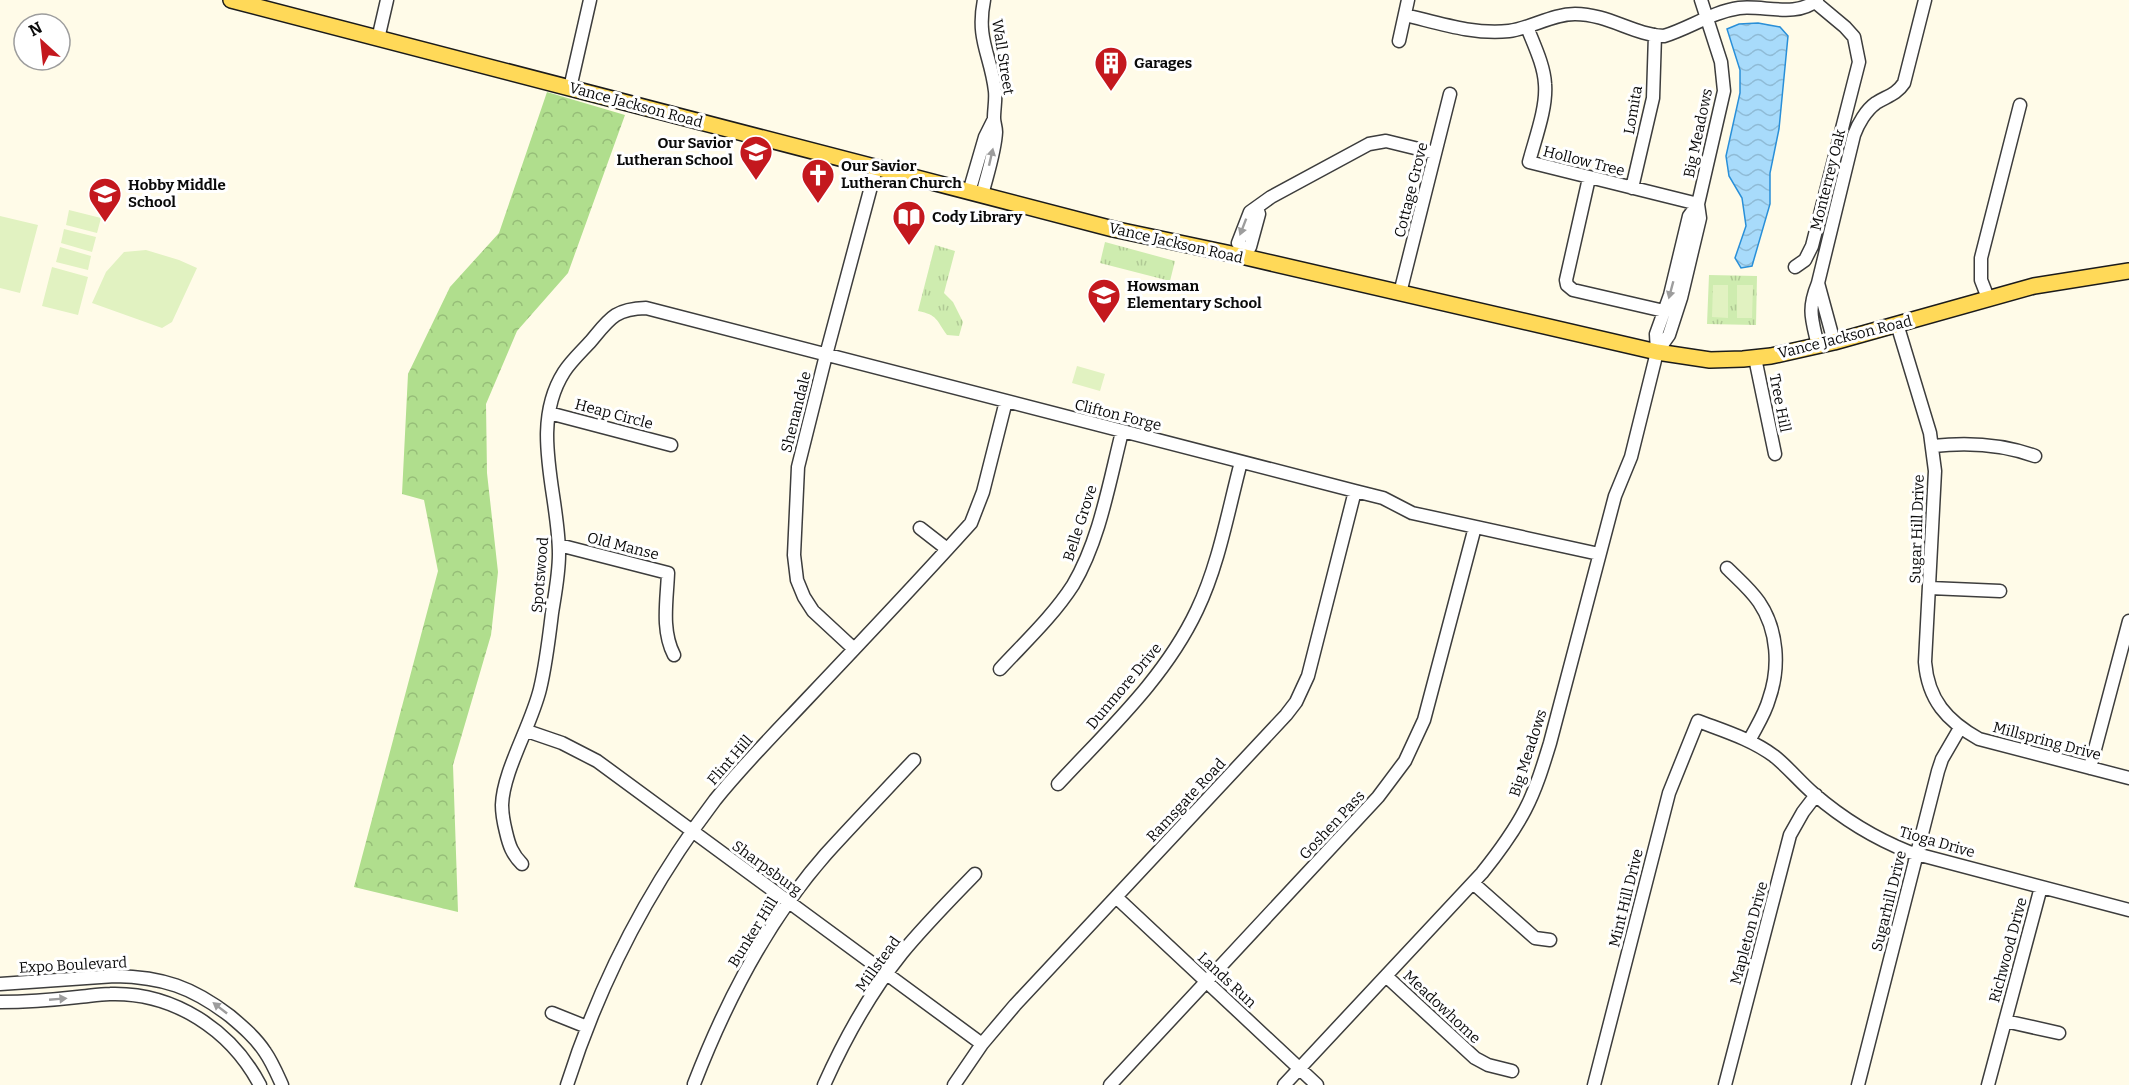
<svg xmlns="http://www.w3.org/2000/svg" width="2129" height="1085" font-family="Bitter,serif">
	<defs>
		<pattern id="forest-crowns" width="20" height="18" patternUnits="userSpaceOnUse" patternTransform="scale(1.5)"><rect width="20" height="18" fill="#b0de8d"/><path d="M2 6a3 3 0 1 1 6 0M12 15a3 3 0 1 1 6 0" fill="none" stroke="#96bd78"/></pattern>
		<pattern id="park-tufts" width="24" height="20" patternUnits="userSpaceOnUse" patternTransform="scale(1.5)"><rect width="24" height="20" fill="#ceecaf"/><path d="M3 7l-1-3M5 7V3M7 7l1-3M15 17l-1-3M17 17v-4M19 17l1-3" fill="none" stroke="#b0c995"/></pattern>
		<pattern id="water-waves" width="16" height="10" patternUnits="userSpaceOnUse" patternTransform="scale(1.5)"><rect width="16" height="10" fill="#a8dbfb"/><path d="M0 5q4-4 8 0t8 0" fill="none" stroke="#8fbbd6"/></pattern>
	</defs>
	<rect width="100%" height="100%" fill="#fffbe8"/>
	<path fill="url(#forest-crowns)" d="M547,92L625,115L568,273L517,331L486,404L487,473L498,572L491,635L453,765L458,912L354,887L438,571L424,500L402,494L408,374L450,287L499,233Z"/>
	<path fill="url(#park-tufts)" d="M1105,242L1175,261L1170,281L1100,263Z
		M935,245L955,251L944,293L953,302L963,322L959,336L947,335C936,320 938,315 918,311Z
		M1709,275L1757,276L1756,325L1707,324Z"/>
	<path fill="#e1f2c1" d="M69,210L101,218L97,233L66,225Z
		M0,216L38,225L20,293L0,288Z
		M64,229L96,237L92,252L61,243Z
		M60,247L91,256L88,270L56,262Z
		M146,250L179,260L197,268L172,322L162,328L92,303L106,272L124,252Z
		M52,267L88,277L78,315L42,306Z
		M1713,285H1728V318L1712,317Z
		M1737,285H1753L1752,318H1737Z
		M1077,366L1105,374L1100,391L1072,383Z"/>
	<path fill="url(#water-waves)" stroke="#298fd8" stroke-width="1.5" d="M1758,23L1780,27L1788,36L1779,129L1770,173V204L1752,266L1741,268L1735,258L1746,226L1742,198L1729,176L1726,156L1740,93V70L1727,29L1739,24Z"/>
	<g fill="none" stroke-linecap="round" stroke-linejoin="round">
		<defs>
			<path id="minor" d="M1405,15C1439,23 1474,35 1509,31C1532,28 1552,14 1575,14C1608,14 1634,35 1664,36C1690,28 1712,12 1739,8C1764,5 1796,18 1817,0
				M1527,27C1534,45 1544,65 1545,84C1547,108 1535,139 1529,162L1698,204
				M378,39L387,0
				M1399,41L1408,0
				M570,88L590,0
				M1589,178L1566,280L1567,285L1573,290L1664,311
				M1632,188L1653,98L1655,35
				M969,192L985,137L994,119
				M982,195C987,175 995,152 996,132C996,127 994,123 994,118C994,109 996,100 995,91C991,55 976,40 984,0
				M1250,247L1259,214L1257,208
				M1241,256L1243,249L1238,243L1250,212L1271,197L1369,144L1386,141L1435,153
				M1795,267L1805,260L1812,246L1859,62L1854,37L1845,27L1815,2
				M1818,283L1834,342
				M1400,293L1450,94
				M1988,298L1981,280V258L2020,105
				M1897,324L1930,433L1935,471L1925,662C1928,700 1947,721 1979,739L2129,778
				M1818,346C1812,319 1807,310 1818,283L1854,135C1858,124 1866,110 1876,103C1887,96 1896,95 1904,83L1925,0
				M1657,352L1669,335L1681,298L1700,218L1698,204L1724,91L1721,62L1701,0
				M1755,358L1775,454
				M549,413L671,445
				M1933,446C1968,442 2002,444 2035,456
				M920,528L947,549
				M559,545L668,573C667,600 661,630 674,655
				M1727,568C1738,579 1750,589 1759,602C1778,630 1780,668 1769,699C1765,714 1756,727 1749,741
				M1930,588L2000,591
				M854,649L813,611L804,597L797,580L794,555L798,467L826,355L876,168
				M1000,669C1025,642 1053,616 1073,585C1100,539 1109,483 1122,432
				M527,731L562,743L597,761L982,1044
				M2090,768L2129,621
				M1058,784C1108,730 1165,678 1197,610C1219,564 1228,511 1241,462
				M522,864C512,854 509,845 506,832C504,824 502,814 502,805C503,771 531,726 540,689C546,664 549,638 552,613C555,594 559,574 559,554C559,494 529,427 564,372C571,361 582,351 591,341C610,318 615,309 646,308L1355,491L1383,498L1412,513L1599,554
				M1473,883L1535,938L1550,940
				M1116,897L1317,1085
				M1386,976L1475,1058L1488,1065L1512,1071
				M0,984L115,976C163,977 192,987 230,1016C243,1027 256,1038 265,1052C272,1062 277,1074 282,1085
				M0,1002C26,1002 52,1000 78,997C89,996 100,994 110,994C174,992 231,1030 260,1085
				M552,1013L587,1027
				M2005,1021L2059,1033
				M694,1084C726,1001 767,921 826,854C855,822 885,791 914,760
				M567,1085C600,981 649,887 715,800C743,765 776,732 807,699C862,641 917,583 971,523L983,492L1006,401
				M824,1085C845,1038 870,993 902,953C925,925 950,900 975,874
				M954,1085L982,1044L1015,1005L1286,715L1296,702L1308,676L1355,491
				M1110,1085L1378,797L1405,761L1424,720L1475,527
				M1284,1085L1482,873C1498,853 1513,833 1525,810C1536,789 1543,766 1550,743L1615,496L1631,457L1657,352L1656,334L1670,295L1689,216L1698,204
				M1594,1085L1669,793L1698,721C1724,731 1751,739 1774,756C1788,767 1800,782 1814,794C1843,819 1874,838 1909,852L2129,910
				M1725,1085L1790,835L1803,812L1816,795
				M1858,1085L1938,771L1942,759L1960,728
				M1988,1085L2041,887"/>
			<path id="major" d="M231,0L1113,229L1241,256L1657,352L1710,360L1743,359L1771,356L1834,342L2034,286L2129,271"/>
		</defs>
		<use href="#minor" stroke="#3d3d3d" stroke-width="15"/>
		<use href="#major" stroke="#1b1b1b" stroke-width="18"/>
		<use href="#minor" stroke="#fff" stroke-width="12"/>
		<use href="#major" stroke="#ffd958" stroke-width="15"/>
	</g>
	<defs><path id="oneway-solid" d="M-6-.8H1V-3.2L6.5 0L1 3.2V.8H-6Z" transform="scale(1.5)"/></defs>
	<g fill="#9d9d9d">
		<use href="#oneway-solid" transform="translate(991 157) rotate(-77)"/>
		<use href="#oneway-solid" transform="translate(1243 227) rotate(111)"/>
		<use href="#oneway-solid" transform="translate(1671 290) rotate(105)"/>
		<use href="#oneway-solid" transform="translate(58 999) rotate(-5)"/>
		<use href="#oneway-solid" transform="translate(220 1008) rotate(-142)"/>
	</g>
	<defs>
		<symbol id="building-pin" viewBox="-11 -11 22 30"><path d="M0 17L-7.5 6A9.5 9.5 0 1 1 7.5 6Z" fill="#c4181e" stroke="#fff"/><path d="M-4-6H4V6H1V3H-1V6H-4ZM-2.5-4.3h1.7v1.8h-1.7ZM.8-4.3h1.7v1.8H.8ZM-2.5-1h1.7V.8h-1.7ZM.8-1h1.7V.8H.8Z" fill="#fff"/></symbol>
		<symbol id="school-pin" viewBox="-11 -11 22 30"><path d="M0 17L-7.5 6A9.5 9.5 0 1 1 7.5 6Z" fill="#c4181e" stroke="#fff"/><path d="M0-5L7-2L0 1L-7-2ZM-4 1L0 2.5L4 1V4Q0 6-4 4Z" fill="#fff"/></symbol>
		<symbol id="church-pin" viewBox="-11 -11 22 30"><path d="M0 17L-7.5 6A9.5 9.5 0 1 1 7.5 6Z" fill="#c4181e" stroke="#fff"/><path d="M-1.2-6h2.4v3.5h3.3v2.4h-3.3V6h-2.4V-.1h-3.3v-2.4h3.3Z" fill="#fff"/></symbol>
		<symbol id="library-pin" viewBox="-11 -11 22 30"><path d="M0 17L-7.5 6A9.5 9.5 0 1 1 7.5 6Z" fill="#c4181e" stroke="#fff"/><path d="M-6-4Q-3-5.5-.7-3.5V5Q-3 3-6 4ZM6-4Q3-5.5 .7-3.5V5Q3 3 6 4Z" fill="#fff"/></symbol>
	</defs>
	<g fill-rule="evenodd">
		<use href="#building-pin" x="1092" y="44" width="38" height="52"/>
		<use href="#school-pin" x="737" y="133" width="38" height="52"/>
		<use href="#church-pin" x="799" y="156" width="38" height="52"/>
		<use href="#school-pin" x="86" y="175" width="38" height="52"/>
		<use href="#library-pin" x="890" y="198" width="38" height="52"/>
		<use href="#school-pin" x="1085" y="276" width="38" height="52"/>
	</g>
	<g text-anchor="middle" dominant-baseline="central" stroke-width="6" stroke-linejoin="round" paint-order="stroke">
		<g font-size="15" fill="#0a0a0a" stroke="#fff">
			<text transform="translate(1003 57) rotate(81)">Wall Street</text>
			<text transform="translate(636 105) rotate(15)">Vance Jackson Road</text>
			<text transform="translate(1633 110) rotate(-80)">Lomita</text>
			<text transform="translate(1698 133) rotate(-78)">Big Meadows</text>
			<text transform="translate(1584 161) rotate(14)">Hollow Tree</text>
			<text transform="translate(1828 180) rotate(-76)">Monterrey Oak</text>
			<text transform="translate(1411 190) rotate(-76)">Cottage Grove</text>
			<text transform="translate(1176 243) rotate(13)">Vance Jackson Road</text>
			<text transform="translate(1845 337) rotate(-14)">Vance Jackson Road</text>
			<text transform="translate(1780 403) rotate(79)">Tree Hill</text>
			<text transform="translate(796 412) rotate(-76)">Shenandale</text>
			<text transform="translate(614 414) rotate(15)">Heap Circle</text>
			<text transform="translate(1118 415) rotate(14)">Clifton Forge</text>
			<text transform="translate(1080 523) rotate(-72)">Belle Grove</text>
			<text transform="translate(1917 529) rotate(-88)">Sugar Hill Drive</text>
			<text transform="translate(623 546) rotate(14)">Old Manse</text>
			<text transform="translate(540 575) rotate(-85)">Spotswood</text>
			<text transform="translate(1124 686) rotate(-50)">Dunmore Drive</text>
			<text transform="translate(2047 741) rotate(15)">Millspring Drive</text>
			<text transform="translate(1528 753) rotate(-72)">Big Meadows</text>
			<text transform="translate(730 760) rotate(-49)">Flint Hill</text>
			<text transform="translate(1186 800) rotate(-47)">Ramsgate Road</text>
			<text transform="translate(1332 825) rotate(-47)">Goshen Pass</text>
			<text transform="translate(1937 842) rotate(16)">Tioga Drive</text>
			<text transform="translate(767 868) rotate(36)">Sharpsburg</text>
			<text transform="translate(1626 898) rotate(-76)">Mint Hill Drive</text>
			<text transform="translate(1889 901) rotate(-76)">Sugarhill Drive</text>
			<text transform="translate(753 932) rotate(-58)">Bunker Hill</text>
			<text transform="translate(1749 933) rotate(-75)">Mapleton Drive</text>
			<text transform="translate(2008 950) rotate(-75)">Richwood Drive</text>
			<text transform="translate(878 964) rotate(-54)">Millstead</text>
			<text transform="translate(73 965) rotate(-3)">Expo Boulevard</text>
			<text transform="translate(1227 980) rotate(43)">Lands Run</text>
			<text transform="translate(1442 1007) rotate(43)">Meadowhome</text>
		</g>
		<g font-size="15" font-weight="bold" fill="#0a0a0a" stroke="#fff" text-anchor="start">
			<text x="1134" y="63">Garages</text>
			<text x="733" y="143" text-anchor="end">Our Savior<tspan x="733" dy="17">Lutheran School</tspan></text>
			<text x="841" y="166">Our Savior<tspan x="841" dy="17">Lutheran Church</tspan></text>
			<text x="128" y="185">Hobby Middle<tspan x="128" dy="17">School</tspan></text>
			<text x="932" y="217">Cody Library</text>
			<text x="1127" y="286">Howsman<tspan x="1127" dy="17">Elementary School</tspan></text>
		</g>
	</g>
	<g transform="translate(42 42) rotate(333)"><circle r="28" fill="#ffffff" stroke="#9d9d9d" stroke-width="1.5"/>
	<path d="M0-4.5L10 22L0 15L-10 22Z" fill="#c4181e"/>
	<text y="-9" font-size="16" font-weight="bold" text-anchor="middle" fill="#0a0a0a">N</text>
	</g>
</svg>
